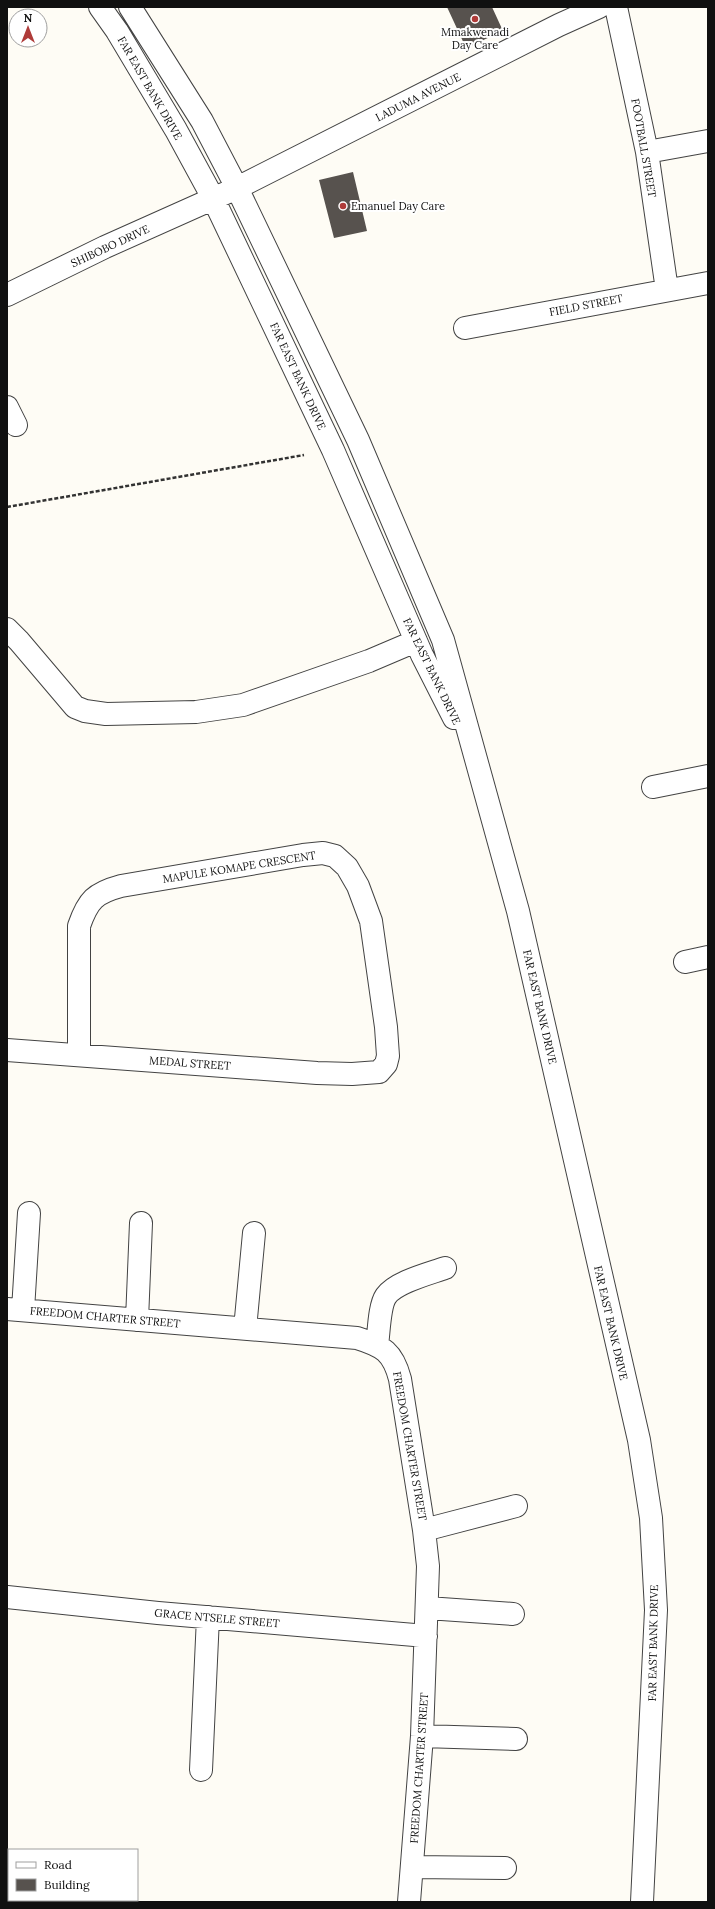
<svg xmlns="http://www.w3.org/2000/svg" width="715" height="1909" font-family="Lora,serif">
	<rect width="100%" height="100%" fill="#fefcf5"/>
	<path fill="#57524e" d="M447,7H492L503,31L466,48Z
		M353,172L367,231L334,238L319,180Z"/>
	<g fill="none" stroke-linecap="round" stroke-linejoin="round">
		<defs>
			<path id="minor" d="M100,7L117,31L176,130L213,198L333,450L422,655L454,718
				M130,7L202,121L237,188L358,440L443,640L518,911L639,1440L651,1518L656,1610L642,1902
				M616,7L647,152L667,290
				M647,152L708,141
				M7,295L105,247L237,188L559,25L599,7
				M465,328L708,283
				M7,407L16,425
				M7,629L19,641L75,707L85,711L106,714L196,712L243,705L369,661L416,641
				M653,787L708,776
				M685,962L708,957
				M7,1050L317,1073L352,1074L379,1072L386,1064L388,1056L386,1027L371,921L358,886L347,867L335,856L323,853L303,855L121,886C95,893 88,900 79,926V1055
				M7,1309L357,1338C383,1346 393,1352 400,1379L424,1530L428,1566L422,1736L409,1902
				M23,1310L29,1213
				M137,1320L141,1223
				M245,1329L254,1233
				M377,1345C379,1333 379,1306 386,1296C396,1282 428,1274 445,1268
				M424,1530L516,1506
				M7,1597L158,1613L426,1636
				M427,1608L513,1614
				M422,1736L516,1739
				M201,1770L208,1617
				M412,1867L505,1868"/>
		</defs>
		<use href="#minor" stroke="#434343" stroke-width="24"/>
		<path stroke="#323232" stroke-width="2.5" stroke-dasharray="4 2" stroke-linecap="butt" d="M7,507L304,455"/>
		<use href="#minor" stroke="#fff" stroke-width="22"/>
	</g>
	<g fill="#af3b39" stroke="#fff" stroke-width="1.5">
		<circle cx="475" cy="19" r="4"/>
		<circle cx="343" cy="206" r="4"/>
	</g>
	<g text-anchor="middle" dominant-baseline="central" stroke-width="4" stroke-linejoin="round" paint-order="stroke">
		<g font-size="11" fill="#101010" stroke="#fff">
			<text x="475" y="32">Mmakwenadi<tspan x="475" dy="13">Day Care</tspan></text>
			<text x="351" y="206" text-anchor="start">Emanuel Day Care</text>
		</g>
		<g font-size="11" fill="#101010" stroke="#fff">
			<text transform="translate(150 88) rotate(60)">FAR EAST BANK DRIVE</text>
			<text transform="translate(418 97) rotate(-27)">LADUMA AVENUE</text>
			<text transform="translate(644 148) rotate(80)">FOOTBALL STREET</text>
			<text transform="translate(110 246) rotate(-25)">SHIBOBO DRIVE</text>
			<text transform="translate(586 305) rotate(-11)">FIELD STREET</text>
			<text transform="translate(298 376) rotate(65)">FAR EAST BANK DRIVE</text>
			<text transform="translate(432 671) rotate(64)">FAR EAST BANK DRIVE</text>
			<text transform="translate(239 867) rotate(-9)">MAPULE KOMAPE CRESCENT</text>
			<text transform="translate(540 1007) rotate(77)">FAR EAST BANK DRIVE</text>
			<text transform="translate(190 1063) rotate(4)">MEDAL STREET</text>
			<text transform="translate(105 1317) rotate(5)">FREEDOM CHARTER STREET</text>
			<text transform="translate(611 1323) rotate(77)">FAR EAST BANK DRIVE</text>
			<text transform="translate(410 1446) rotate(80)">FREEDOM CHARTER STREET</text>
			<text transform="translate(217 1618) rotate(5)">GRACE NTSELE STREET</text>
			<text transform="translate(653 1643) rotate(-89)">FAR EAST BANK DRIVE</text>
			<text transform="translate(419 1768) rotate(-86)">FREEDOM CHARTER STREET</text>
		</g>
	</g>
	<rect width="715" height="1909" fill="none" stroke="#101010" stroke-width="16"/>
	<rect x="8" y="1849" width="130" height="52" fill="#ffffff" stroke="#9f9f9f"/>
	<rect x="16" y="1862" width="20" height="6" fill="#ffffff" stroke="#9f9f9f"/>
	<text x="44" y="1869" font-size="12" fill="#101010">Road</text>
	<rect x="16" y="1879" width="20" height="12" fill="#57524e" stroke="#9f9f9f"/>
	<text x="44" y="1889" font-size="12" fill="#101010">Building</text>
	<g transform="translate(28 28)"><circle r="19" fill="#ffffff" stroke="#9f9f9f"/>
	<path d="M0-3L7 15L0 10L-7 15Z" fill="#af3b39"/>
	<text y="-6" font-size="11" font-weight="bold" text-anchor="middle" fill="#101010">N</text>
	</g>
</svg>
